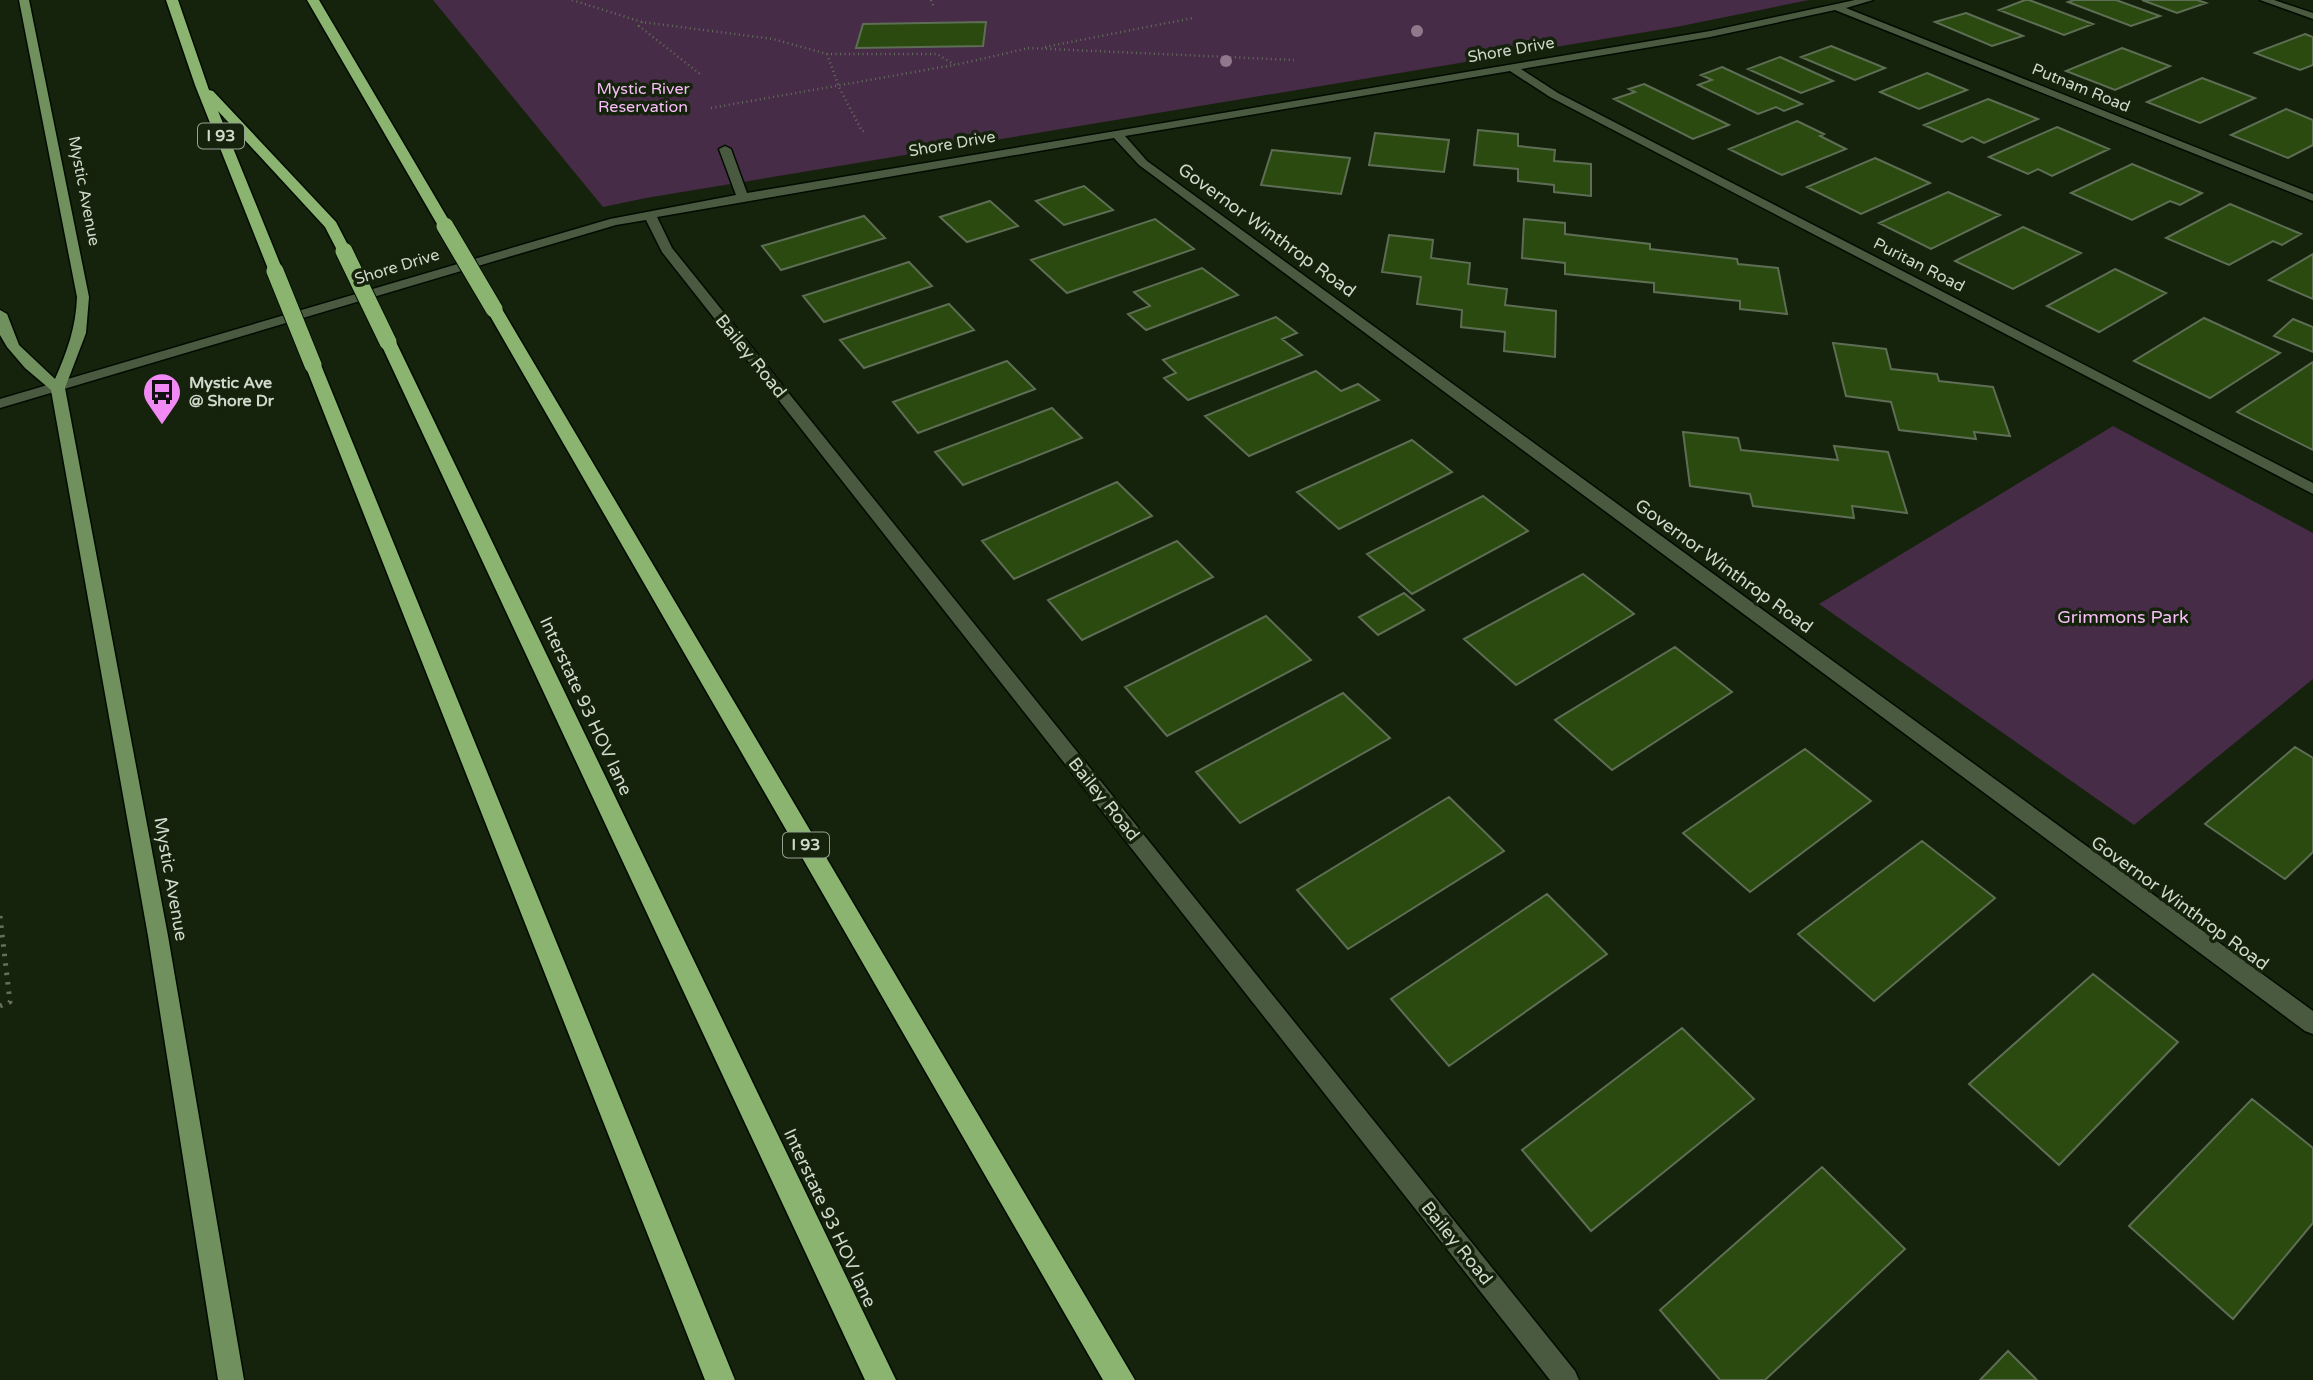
<svg xmlns="http://www.w3.org/2000/svg" width="2313" height="1380" font-family="'Varela Round',sans-serif">
	<rect width="100%" height="100%" fill="#15220c"/>
	<path fill="#462c46" d="M433,0H1809L1676,27L646,198L603,207Z
		M2113,426L2313,533V679L2134,825L1819,604Z"/>
	<path fill="#2a4a10" stroke="#5e6e54" stroke-width="2" d="M2025,0H2029L2093,24L2064,35L1999,10Z
		M2074,0H2116L2160,16L2131,26L2068,2Z
		M2142,0H2197L2206,3L2177,13Z
		M1966,13L2023,36L1992,46L1935,22Z
		M986,22L983,46L856,48L863,24Z
		M2305,34L2313,37V65L2300,70L2255,53Z
		M1831,46L1885,68L1855,80L1801,57Z
		M2122,48L2170,66L2115,90L2066,71Z
		M1780,57L1833,81L1801,93L1748,69Z
		M1722,67L1802,104L1784,111L1776,107L1758,114L1698,85L1712,80L1701,75Z
		M1927,73L1967,90L1919,109L1880,92Z
		M2202,78L2255,98L2200,123L2147,102Z
		M1644,84L1729,125L1693,139L1614,99L1635,92L1629,89Z
		M1988,99L2038,119L1984,143L1972,137L1962,142L1924,125Z
		M2286,109L2313,120V145L2288,158L2231,135Z
		M1797,121L1824,134L1820,136L1846,149L1782,175L1729,149Z
		M2057,127L2109,149L2052,176L2038,169L2028,174L1989,157Z
		M1478,130L1518,134V146L1555,150L1554,161L1591,164V196L1554,192V185L1518,181V169L1474,165Z
		M1375,133L1449,140L1444,172L1369,165Z
		M1272,150L1350,158L1341,194L1261,185Z
		M1875,158L1930,183L1861,214L1807,187Z
		M2132,164L2202,193L2180,205L2170,201L2132,220L2071,193Z
		M1084,186L1113,210L1064,225L1036,201Z
		M1948,192L2000,215L1931,249L1879,223Z
		M990,201L1018,226L967,242L940,217Z
		M2230,204L2301,234L2282,245L2273,241L2229,265L2166,238Z
		M864,216L885,238L781,270L762,246Z
		M1155,219L1194,249L1067,293L1031,260Z
		M1524,219L1565,223V234L1650,244V249L1737,259L1738,264L1778,268L1787,314L1740,309V301L1654,292V283L1565,274V263L1522,258Z
		M2023,227L2081,253L2013,289L1955,261Z
		M1389,235L1433,240L1431,258L1470,263L1468,284L1507,289L1505,305L1556,311L1555,357L1504,351L1505,332L1461,327L1462,310L1417,304L1421,277L1382,272Z
		M2313,254V299L2269,280Z
		M909,262L932,286L824,322L803,296Z
		M1202,268L1238,295L1146,330L1128,314L1150,306L1134,292Z
		M2115,269L2166,293L2099,332L2047,306Z
		M949,304L974,330L864,368L840,340Z
		M1276,317L1297,333L1282,339L1302,355L1188,400L1164,378L1176,373L1163,360Z
		M2204,318L2280,353L2210,398L2134,361Z
		M2293,319L2313,327V352L2274,336Z
		M1833,343L1886,349L1891,369L1937,374L1939,381L1993,387L2010,436L1974,432L1976,439L1899,430L1891,402L1846,396Z
		M1007,361L1035,389L918,433L893,402Z
		M2313,362V450L2237,412Z
		M1316,371L1341,391L1358,384L1379,400L1249,456L1205,416Z
		M1052,408L1082,438L963,485L935,452Z
		M1683,432L1738,438L1741,450L1838,460L1834,446L1888,452L1907,513L1852,506L1854,518L1753,506L1750,494L1690,486Z
		M1412,440L1452,472L1339,529L1297,492Z
		M1117,482L1152,516L1014,579L982,541Z
		M1483,496L1528,531L1412,594L1367,554Z
		M1177,541L1213,577L1082,640L1048,600Z
		M1583,574L1634,614L1516,685L1464,639Z
		M1404,593L1424,610L1378,635L1359,617Z
		M1266,616L1311,660L1167,736L1125,687Z
		M1675,647L1732,692L1612,770L1555,720Z
		M1343,693L1390,738L1240,823L1196,772Z
		M2295,747L2313,758V852L2285,879L2205,824Z
		M1805,749L1871,801L1750,892L1683,833Z
		M1449,797L1504,851L1348,949L1297,890Z
		M1922,841L1995,898L1874,1001L1798,934Z
		M1547,894L1607,954L1449,1066L1391,999Z
		M2093,974L2178,1042L2059,1165L1969,1084Z
		M1682,1028L1754,1099L1591,1231L1522,1150Z
		M2252,1099L2313,1148V1223L2233,1319L2129,1226Z
		M1822,1167L1905,1249L1765,1380H1720L1660,1310Z
		M2008,1351L2037,1380H1980Z"/>
	<g fill="none" stroke-linecap="round" stroke-linejoin="round">
		<defs>
			<path id="minor" d="M1855,0H1873L1846,8L2313,194V201L1835,10L1710,37L1521,69L1558,93L2313,483V494L1550,97L1510,71L1125,136L1147,161L2313,1011V1034L2305,1031L1139,165L1114,138L657,217L672,248L1575,1371L1579,1380H1550L662,252L646,220L616,225L0,408V399L610,219L736,195L719,149L725,146L731,149L747,193L1710,31Z
				M2260,0H2274L2313,13V19Z"/>
			<path id="major" d="M19,0H29L89,297L86,333L65,388L168,936L244,1380H218L148,936L51,390L25,368L7,347L0,335V310L7,314L19,345L55,379C67,352 76,327 77,297Z"/>
			<path id="highway" d="M166,0H178L209,90L213,91L336,222L351,251L349,254H339L325,227L218,111L283,271L280,274H270L195,85Z
				M307,0H319L451,224L449,227H439L437,224Z
				M494,304L502,309L1135,1380H1103L486,309Z
				M388,337L396,342L896,1380H865L380,342Z
				M313,360L321,365L735,1380H705L305,365Z"/>
		</defs>
		<use href="#minor" stroke="#020b00" stroke-width="3"/>
		<use href="#major" stroke="#020b00" stroke-width="3"/>
		<use href="#highway" stroke="#020b00" stroke-width="3"/>
		<path stroke="#636f5c" stroke-width="2.5" stroke-dasharray="1 3.5" stroke-linecap="butt" d="M572,0L642,22L773,39L827,54H937L955,65L1029,48
			M931,0L934,8
			M642,22L639,26L700,74
			M1045,47L1193,18
			M1028,48L1294,60
			M827,54L839,87L862,131L867,132
			M711,108L954,65"/>
		<path stroke="#636f5c" stroke-width="5" stroke-dasharray="2.5 7" stroke-linecap="butt" d="M0,916L10,1002L0,1006"/>
		<use href="#minor" fill="#4a5a41" fill-rule="evenodd"/>
		<use href="#major" fill="#70905d" fill-rule="evenodd"/>
		<use href="#highway" fill="#8ab470" fill-rule="evenodd"/>
		<defs>
			<path id="highway-bridge-far1" d="M444,224L446,227"/>
			<path id="highway-bridge" d="M445,226L494,309
				M344,251L388,342
				M275,271L313,365"/>
		</defs>
		<use href="#highway-bridge-far1" stroke="#020b00" stroke-width="14" stroke-linecap="butt"/>
		<use href="#highway-bridge" stroke="#020b00" stroke-width="19" stroke-linecap="butt"/>
		<use href="#highway-bridge-far1" stroke="#8ab470" stroke-width="12"/>
		<use href="#highway-bridge" stroke="#8ab470" stroke-width="17"/>
	</g>
	<g fill="#91788d">
		<circle cx="1417" cy="31" r="6"/>
		<circle cx="1226" cy="61" r="6"/>
	</g>
	<defs>
		<symbol id="bus-pin" viewBox="-11 -11 22 30"><path d="M0 17L-7.5 6A9.5 9.5 0 1 1 7.5 6Z" fill="#f18af4" stroke="#15220c"/><path d="M-5-6H5V4H4V6H2V4H-2V6H-4V4H-5ZM-3.5-4V0h7V-4ZM-3.5 1.2v1.5H-2V1.2ZM2 1.2v1.5H3.5V1.2Z" fill="#111"/></symbol>
	</defs>
	<g fill-rule="evenodd">
		<use href="#bus-pin" x="140" y="370" width="44" height="60"/>
	</g>
	<g text-anchor="middle" dominant-baseline="central" stroke-width="7" stroke-linejoin="round" paint-order="stroke">
		<g font-size="16" fill="#d0d9cb" stroke="#15220c">
			<text transform="translate(1511 50) rotate(-10)">Shore Drive</text>
			<text transform="translate(2081 88) rotate(22)">Putnam Road</text>
			<text transform="translate(952 144) rotate(-10)">Shore Drive</text>
			<text transform="translate(84 191) rotate(79)">Mystic Avenue</text>
			<text transform="translate(1919 265) rotate(27)">Puritan Road</text>
			<text transform="translate(397 267) rotate(-17)">Shore Drive</text>
		</g>
		<g font-size="16" fill="#f7bef7" stroke="#15220c">
			<text x="643" y="89">Mystic River<tspan x="643" dy="18">Reservation</tspan></text>
		</g>
		<g fill="#15220c" stroke="#98a292" stroke-width="2">
			<rect x="198" y="123.5" width="46" height="25" rx="5"/>
			<rect x="783" y="832.5" width="46" height="25" rx="5"/>
		</g>
		<g font-size="16" font-weight="bold" fill="#d0d9cb">
			<text x="221" y="136">I 93</text>
			<text x="806" y="845">I 93</text>
		</g>
		<g font-size="16" font-weight="bold" fill="#d0d9cb" stroke="#15220c" text-anchor="start">
			<text x="189" y="383">Mystic Ave<tspan x="189" dy="18">@ Shore Dr</tspan></text>
		</g>
		<g font-size="18" fill="#d0d9cb" stroke="#15220c">
			<text transform="translate(1267 230) rotate(36)">Governor Winthrop Road</text>
			<text transform="translate(751 356) rotate(51)">Bailey Road</text>
			<text transform="translate(1724 566) rotate(36)">Governor Winthrop Road</text>
			<text transform="translate(586 706) rotate(65)">Interstate 93 HOV lane</text>
			<text transform="translate(1104 799) rotate(51)">Bailey Road</text>
			<text transform="translate(171 879) rotate(80)">Mystic Avenue</text>
			<text transform="translate(2180 903) rotate(36)">Governor Winthrop Road</text>
			<text transform="translate(830 1218) rotate(65)">Interstate 93 HOV lane</text>
			<text transform="translate(1457 1243) rotate(51)">Bailey Road</text>
		</g>
		<g font-size="18" fill="#f7bef7" stroke="#15220c">
			<text x="2123" y="617">Grimmons Park</text>
		</g>
	</g>
</svg>
